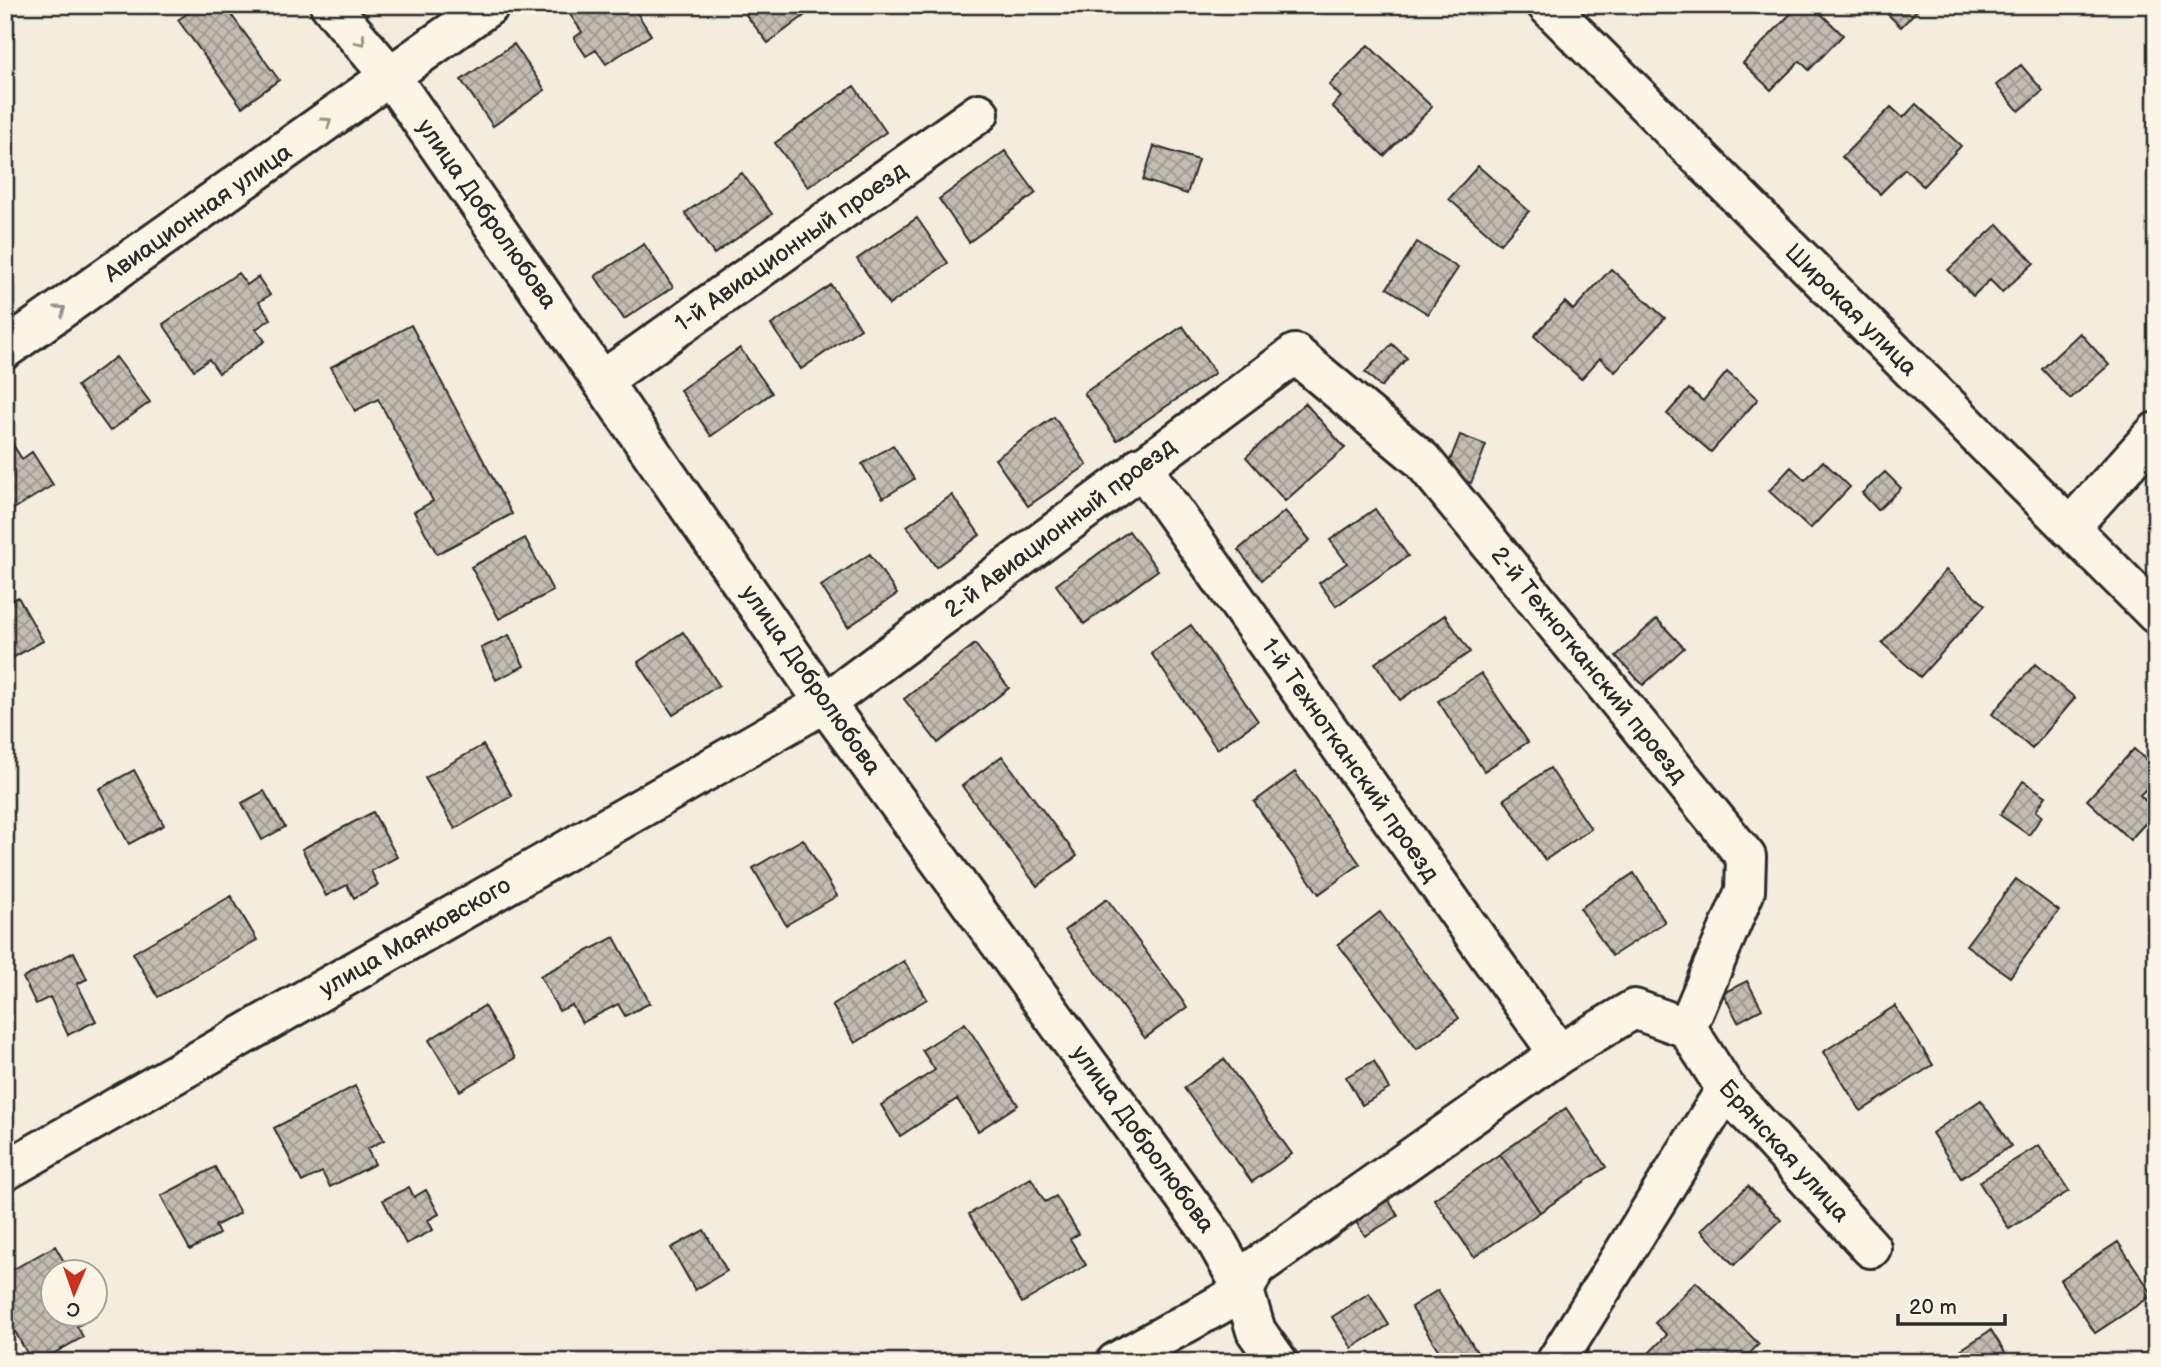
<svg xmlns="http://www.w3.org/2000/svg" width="2161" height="1367" font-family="'Balsamiq Sans',sans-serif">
	<defs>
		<pattern id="building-cross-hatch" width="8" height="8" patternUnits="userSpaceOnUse" patternTransform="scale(1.75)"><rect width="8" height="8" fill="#c2bdb1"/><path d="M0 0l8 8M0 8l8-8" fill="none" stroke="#9e9a90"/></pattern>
	</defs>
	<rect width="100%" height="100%" fill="#f4edde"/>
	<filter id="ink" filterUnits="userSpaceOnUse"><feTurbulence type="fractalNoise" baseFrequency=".0143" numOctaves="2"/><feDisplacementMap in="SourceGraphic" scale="14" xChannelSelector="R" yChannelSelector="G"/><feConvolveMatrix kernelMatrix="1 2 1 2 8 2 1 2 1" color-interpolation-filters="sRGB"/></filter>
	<g filter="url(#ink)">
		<path fill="url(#building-cross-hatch)" stroke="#2b2b2b" stroke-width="2" d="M199,5H224L279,80L242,107L178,20Z
			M581,5H632L651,35L606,64L596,50L586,56L574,38L582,32L569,13Z
			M758,5H804L809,12L768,43L746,15Z
			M1799,5H1812L1843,35L1809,70L1800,61L1771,90L1743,63Z
			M1878,5H1922L1901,27Z
			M2156,33V48L2149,41Z
			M514,44L545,90L493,126L461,80Z
			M1368,45L1432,107L1384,156L1332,106L1341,97L1329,85Z
			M2021,65L2043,91L2019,111L1996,85Z
			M854,86L886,132L808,187L775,143Z
			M1916,104L1961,146L1923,186L1905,169L1880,194L1842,157L1891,107L1903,118Z
			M1154,146L1198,160L1187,194L1143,180Z
			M1005,151L1036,193L969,242L939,199Z
			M1478,166L1529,211L1500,244L1449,199Z
			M742,173L772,214L714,254L685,213Z
			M917,218L948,263L889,305L857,259Z
			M1998,224L2034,263L2002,292L1990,280L1973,296L1948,270Z
			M1417,242L1458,268L1428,314L1387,288Z
			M644,244L673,287L624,319L595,276Z
			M1611,269L1665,318L1615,372L1600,358L1581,379L1534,336L1565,302L1573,310Z
			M238,273L247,285L258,277L270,295L259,302L271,319L256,329L265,341L219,373L209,359L194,370L163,324Z
			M831,285L861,328L801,369L771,325Z
			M411,325L512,514L437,554L414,512L433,501L378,399L355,411L331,367Z
			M1183,326L1215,373L1117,440L1084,393Z
			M2080,333L2109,365L2070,399L2042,369Z
			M1392,344L1407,358L1381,387L1365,372Z
			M740,348L772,393L711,436L680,390Z
			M116,357L150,402L110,431L77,386Z
			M1727,372L1758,399L1711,452L1667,414L1689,389L1703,401Z
			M1305,403L1345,448L1285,501L1246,457Z
			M1054,417L1087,465L1028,506L995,459Z
			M5,432L22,459L32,452L53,485L12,510L5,500Z
			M1460,435L1486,445L1471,483L1445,473Z
			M893,445L914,479L883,498L862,464Z
			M1823,461L1850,487L1810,529L1769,491L1791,467L1805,480Z
			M1885,472L1901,488L1878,510L1862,493Z
			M952,495L980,535L936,567L907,526Z
			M1375,509L1408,556L1336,606L1319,583L1347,563L1330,540Z
			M1285,511L1310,540L1262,580L1238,550Z
			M1129,531L1158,570L1084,624L1056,585Z
			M525,538L553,591L499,619L471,567Z
			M870,554L897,594L848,627L821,586Z
			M1946,570L1985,605L1920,677L1882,643Z
			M18,597L43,641L5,662V604Z
			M1445,615L1470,652L1400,700L1375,663Z
			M1657,619L1684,648L1643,685L1616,656Z
			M1191,625L1258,721L1217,749L1151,653Z
			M683,632L719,685L673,715L638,662Z
			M509,635L524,666L496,680L481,648Z
			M975,644L1009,688L938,743L904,699Z
			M2035,664L2075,698L2032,749L1992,714Z
			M1481,673L1528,742L1484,771L1438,701Z
			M483,745L512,796L455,829L425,778Z
			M2134,749L2156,769V779L2140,795L2156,812L2130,840L2087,800Z
			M1002,756L1077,856L1037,886L962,786Z
			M1550,768L1591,829L1545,860L1504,799Z
			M134,770L164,825L129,844L99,789Z
			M1295,772L1360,864L1319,894L1254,802Z
			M2023,781L2046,796L2036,811L2042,816L2029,835L2000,815Z
			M264,791L285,827L262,840L242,803Z
			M373,812L397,857L371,871L378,885L354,898L347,885L326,896L302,849Z
			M803,839L837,896L786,925L753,868Z
			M1634,873L1665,922L1612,956L1580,908Z
			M2016,879L2059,911L2010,977L1966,945Z
			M231,896L257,940L158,997L133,953Z
			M1107,899L1187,1007L1145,1038L1065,930Z
			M1380,912L1459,1018L1417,1049L1338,944Z
			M614,937L650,1003L625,1016L618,1004L582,1023L572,1005L559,1011L540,976Z
			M74,952L87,979L77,984L96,1021L68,1035L50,997L36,1004L23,978Z
			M904,961L927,999L855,1043L832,1005Z
			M1747,981L1762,1009L1738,1022L1723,993Z
			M484,1006L515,1058L460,1091L429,1040Z
			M1895,1006L1933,1065L1861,1111L1823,1052Z
			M965,1023L1018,1105L978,1131L957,1099L900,1136L881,1105L935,1070L922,1050Z
			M1224,1059L1292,1154L1252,1182L1184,1088Z
			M1374,1061L1389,1089L1362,1105L1346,1077Z
			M355,1086L384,1140L367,1149L375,1164L330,1187L322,1172L302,1182L274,1128Z
			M1981,1100L2011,1146L1961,1178L1932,1133Z
			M1566,1108L1606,1167L1540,1212L1500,1154Z
			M2039,1145L2069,1191L2009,1229L1979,1182Z
			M1500,1154L1540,1212L1474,1257L1434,1199Z
			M215,1167L240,1213L215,1226L219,1234L190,1250L161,1196Z
			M1031,1178L1045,1202L1056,1196L1079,1234L1070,1239L1086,1265L1022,1303L969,1214Z
			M1748,1186L1781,1220L1734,1265L1701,1230Z
			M409,1187L414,1197L426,1190L439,1214L428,1220L433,1230L406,1244L383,1200Z
			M1386,1196L1398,1216L1365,1236L1353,1217Z
			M704,1230L727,1271L695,1290L671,1248Z
			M2118,1242L2153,1295L2095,1333L2060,1280Z
			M55,1246L70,1272H52V1314L94,1317L77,1326L83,1337L38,1362H32L5,1314V1258L12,1270Z
			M1696,1282L1759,1344L1741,1362H1640L1667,1335L1655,1323Z
			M1438,1290L1482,1360L1479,1362H1446L1411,1307Z
			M1369,1293L1389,1325L1352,1348L1332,1317Z
			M1991,1330L2011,1362H1942Z"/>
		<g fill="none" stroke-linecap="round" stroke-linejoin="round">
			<defs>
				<path id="minor" d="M330,5L391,77L825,703L1214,1237L1244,1291L1256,1331L1278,1362
					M1547,5L2156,614
					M5,349L490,5
					M603,380L979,113
					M1141,466L1559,1054
					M2069,528L2156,432
					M5,1171L825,703L1295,354L1422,460L1746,857L1745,891L1687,1028
					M1116,1362L1244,1291L1255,1268L1559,1054L1634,1009L1687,1028L1726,1089L1871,1248
					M1556,1362L1726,1089"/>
			</defs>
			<use href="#minor" stroke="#2b2b2b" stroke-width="44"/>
			<use href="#minor" stroke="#fcf5e5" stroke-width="38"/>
		</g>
		<defs><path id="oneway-chevron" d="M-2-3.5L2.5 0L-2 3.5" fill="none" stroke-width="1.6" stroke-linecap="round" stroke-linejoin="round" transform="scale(1.75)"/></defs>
		<g stroke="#949088">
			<use href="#oneway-chevron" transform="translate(361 41) rotate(50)"/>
			<use href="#oneway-chevron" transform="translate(327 122) rotate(-35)"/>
			<use href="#oneway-chevron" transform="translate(61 310) rotate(-35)"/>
		</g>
	</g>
	<g text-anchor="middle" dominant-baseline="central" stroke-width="6" stroke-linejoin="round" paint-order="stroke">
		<g font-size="24" fill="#2b2b2b" stroke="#fcf5e5">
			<text transform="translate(198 213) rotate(-35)">Авиационная улица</text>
			<text transform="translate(487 214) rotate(55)">улица Добролюбова</text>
			<text transform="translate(791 247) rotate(-35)">1-й Авиационный проезд</text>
			<text transform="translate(1851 310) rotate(45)">Широкая улица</text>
			<text transform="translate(1060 528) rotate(-37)">2-й Авиационный проезд</text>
			<text transform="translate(1589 665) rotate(51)">2-й Технотканский проезд</text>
			<text transform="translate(811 680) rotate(55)">улица Добролюбова</text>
			<text transform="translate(1350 760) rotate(55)">1-й Технотканский проезд</text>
			<text transform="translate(415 937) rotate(-30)">улица Маяковского</text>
			<text transform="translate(1143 1139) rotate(54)">улица Добролюбова</text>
			<text transform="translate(1784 1151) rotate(48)">Брянская улица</text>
		</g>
	</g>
	<rect width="2161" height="1367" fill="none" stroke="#fcf5e5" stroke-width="28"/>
	<rect x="14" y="14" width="2133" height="1339" fill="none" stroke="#2b2b2b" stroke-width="2.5" filter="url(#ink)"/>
	<g transform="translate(74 1293) rotate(182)"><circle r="33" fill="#fcf5e5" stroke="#a8a49b" stroke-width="2"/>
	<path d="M0-5L12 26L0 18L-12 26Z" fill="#c8321e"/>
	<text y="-10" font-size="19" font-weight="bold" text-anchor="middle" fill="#2b2b2b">С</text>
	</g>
	<path d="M1898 1314v10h107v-10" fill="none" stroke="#2b2b2b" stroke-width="3.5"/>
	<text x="1909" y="1314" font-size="21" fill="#2b2b2b" stroke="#fcf5e5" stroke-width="5" paint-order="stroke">20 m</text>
</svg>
